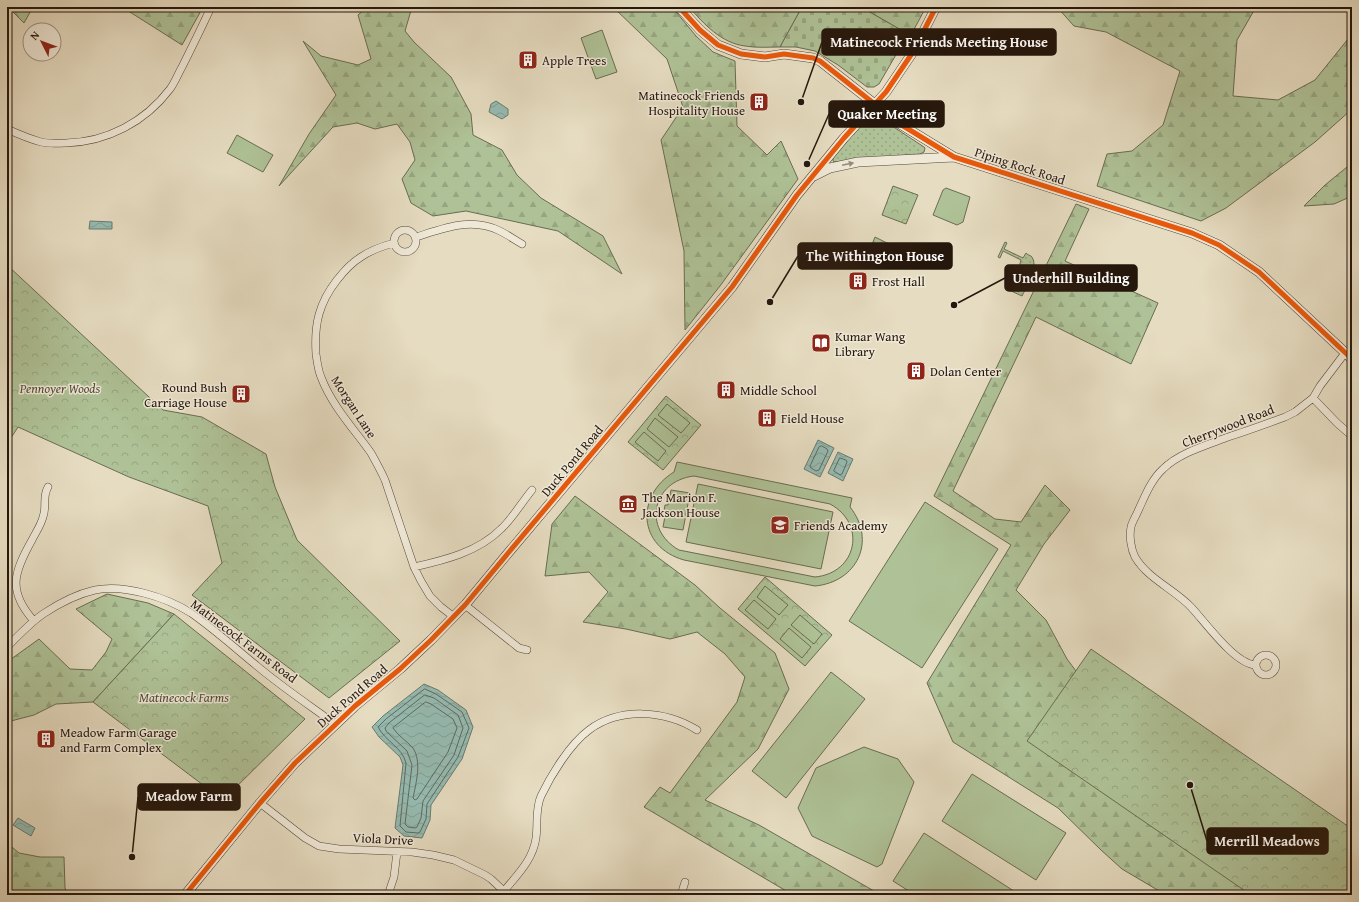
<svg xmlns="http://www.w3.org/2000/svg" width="1359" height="902" font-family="'Gentium Book Plus',serif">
	<defs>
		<pattern id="grass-dots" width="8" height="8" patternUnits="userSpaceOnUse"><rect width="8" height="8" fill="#afc297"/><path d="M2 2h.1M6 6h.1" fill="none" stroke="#96a681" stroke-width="1.8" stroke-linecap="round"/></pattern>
		<pattern id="forest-firs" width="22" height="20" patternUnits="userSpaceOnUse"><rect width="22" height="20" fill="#afc297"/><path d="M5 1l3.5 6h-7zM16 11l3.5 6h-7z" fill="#96a681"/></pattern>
		<pattern id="cemetery-stones" width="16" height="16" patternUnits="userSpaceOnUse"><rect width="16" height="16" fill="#afc297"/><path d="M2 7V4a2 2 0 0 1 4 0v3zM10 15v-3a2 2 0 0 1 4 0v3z" fill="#96a681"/></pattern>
		<pattern id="park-crowns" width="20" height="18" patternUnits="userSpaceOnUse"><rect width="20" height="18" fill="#afc297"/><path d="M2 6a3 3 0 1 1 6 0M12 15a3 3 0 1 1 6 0" fill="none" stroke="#96a681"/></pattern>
		<pattern id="water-waves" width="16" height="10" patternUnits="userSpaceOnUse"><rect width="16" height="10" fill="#96bcb3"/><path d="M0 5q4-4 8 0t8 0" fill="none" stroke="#81a199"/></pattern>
	</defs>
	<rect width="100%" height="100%" fill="#e6dcc1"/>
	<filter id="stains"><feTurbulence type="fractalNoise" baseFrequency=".005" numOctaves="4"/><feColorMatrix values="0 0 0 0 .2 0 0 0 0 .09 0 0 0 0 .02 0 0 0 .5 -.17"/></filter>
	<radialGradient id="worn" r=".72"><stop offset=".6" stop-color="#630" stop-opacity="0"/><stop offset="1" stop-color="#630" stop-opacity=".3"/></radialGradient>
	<path fill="url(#grass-dots)" stroke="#6a6c52" d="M873,116L880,118L924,147L925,148L924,152L920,154L834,162L833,161V157L868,118Z
		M875,237L893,246L888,257L873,250L874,248L871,247Z
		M1005,242L1007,243L1004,249L1023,258L1026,253C1026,254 1031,256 1031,256C1040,265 1026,288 1022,296L1011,291L1012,289L1019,292L1029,272L1019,267L1021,260L1003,251L1000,258L998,257Z"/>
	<path fill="url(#forest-firs)" stroke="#6a6c52" d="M8,7H33L24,23Z
		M122,7H155L157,8L161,7H203L182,45Z
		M367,7H412L405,31L414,42L451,77L471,114L473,135L502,150L517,175L541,198L603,236L622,274L558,231L466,211L433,216L411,203L402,179L415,160L410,142L397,124L375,129L357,123L333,127L279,186L309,134L336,95L303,41L321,56L358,65L371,59L358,15Z
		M613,7H672L696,36L713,52L735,61L737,126L767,155L781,141L798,179L720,286L685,330L684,251L661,140L683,107L667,59Z
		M689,7H802L780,47C768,47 756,48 745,46C721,43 704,24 689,7Z
		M861,7H926L911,35L905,40L908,34Z
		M1057,7H1256L1237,40L1233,96L1278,100L1315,80L1352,34V109L1315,142L1226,208L1201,221L1097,186L1107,154L1132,151L1163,125L1180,71L1106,32L1074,26Z
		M1352,163V196L1334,204L1304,206L1325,185Z
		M1076,204L1089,209L1065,261L1158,303L1131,364L1036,317L953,491L995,519L1021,522L1045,485L1070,510L1044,544L1016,590L1046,620L1067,659L1125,737L1283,895H1166L1122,869L1101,850L1058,808L953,742L927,683L1011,545L934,496Z
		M575,496L695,585L720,608L775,653L789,689L758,749L705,800L759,825L881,895H793L644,807L660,787L670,793L737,702L745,677L725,654L697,632L670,639L626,629L583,622L608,592L589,572L545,576L552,524Z
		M107,594L148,603L174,614L93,702L56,704L34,715L7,722V662L39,639L70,669L92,670L106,652L112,639L76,609Z
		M7,843L19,853L40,857H64L65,888L68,895H18L7,888Z"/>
	<path fill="url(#cemetery-stones)" stroke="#6a6c52" d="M802,7H861L908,34L879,84L874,87H867L838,65L815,51L796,47H780Z"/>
	<path fill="url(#park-crowns)" stroke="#6a6c52" d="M893,186L918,195L906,224L882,215Z
		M7,265L163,410L202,417L266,454L275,487L297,540L400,641L329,698L192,595L222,563L208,506L129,477L18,427L7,444Z
		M666,396L701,425L663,470L628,442Z
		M765,577L832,635L805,666L738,609Z
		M174,614L305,719L223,800L93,702Z
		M1091,649L1352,829V895H1251L1027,741Z"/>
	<path fill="#afc297" stroke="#6a6c52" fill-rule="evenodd" d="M602,30L617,72L596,79L581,38Z
		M237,135L273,155L263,172L227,153Z
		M946,188L970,197L963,222L957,225L933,215L943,190Z
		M667,404L690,423L681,433L658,415Z
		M655,418L678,437L669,447L647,429Z
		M644,432L666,451L658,461L635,442Z
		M677,462L852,498L850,507C877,541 857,582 815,586L684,560C638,547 635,496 674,472ZM694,476L830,504C867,524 857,573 815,577L679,550C642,529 652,481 694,476Z
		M698,484L833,512L821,569L686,542Z
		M671,490L690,493L683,530L663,527L666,511H664L665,505H668Z
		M925,502L998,549L922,668L849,621Z
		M765,586L788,605L779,615L757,597Z
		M754,600L776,619L768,629L745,610Z
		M800,615L822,634L814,644L791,625Z
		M789,628L811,647L802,658L780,639Z
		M831,672L865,699L786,798L752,771Z
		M864,747L898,759L914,782L882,864L877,867L812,836L798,808L816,768Z
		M972,774L1066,833L1036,880L942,821Z
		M924,833L1020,895H915L893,881Z"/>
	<path fill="url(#water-waves)" stroke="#697a70" d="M496,101L508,109V115L502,119L489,112L491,104Z
		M90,221L112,222V229H89Z
		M818,440L834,448L820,477L804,469Z
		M838,452L853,459L843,481L828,473Z
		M424,684L438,690L466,710L473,727L462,759L431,805L430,820L422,838L404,836L395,828L403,765L400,757L379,737L372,727L383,716Z
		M18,818L35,828L31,836L13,825Z"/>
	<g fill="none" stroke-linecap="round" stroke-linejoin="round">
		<path stroke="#5e6a60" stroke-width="1" d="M822,446L827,449L828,451L819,470L816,471L811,468L810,466L819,447Z
			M840,458L846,460L847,462L842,474L840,475L834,471Z
			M425,689L436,694L462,712L469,728L458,757L427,804L426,819L420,832L418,833L406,832L400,826L406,763C402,747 386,742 378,727L386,719Z
			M425,695L434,698L458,715L463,728L454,755L423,801L421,818L417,827L415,828L408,827L405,824L412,765L407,751L386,731L385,728L389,723Z
			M426,702L431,704L453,719L457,728L448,752L417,799L415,800L413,798C416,783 422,762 413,748C407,741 398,736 393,728Z"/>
		<defs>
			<path id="minor" d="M7,129C18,134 30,139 41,142C49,144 57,143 66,143C107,142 145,122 170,89C175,82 178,74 182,67C192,47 202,27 211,7
				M394 241a11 11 0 1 1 22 0a11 11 0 1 1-22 0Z
				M416,237C445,228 471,217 500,231C508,235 515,240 522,244
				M394,243C383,246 371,250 361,257C351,263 344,271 337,280C319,303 314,324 316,354C317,361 318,370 321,377C332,406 354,429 371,453C376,462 381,471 385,480L414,567L421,581L430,596L441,607L454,617
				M1313,398L1337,423L1352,436
				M414,567C445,560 478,552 501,529C512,519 522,502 532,490
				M465,605L519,648L527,650
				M34,621C7,591 14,572 32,540C36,532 41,525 43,517C47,507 42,497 48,487
				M7,647C18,636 30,623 43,614C58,604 77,594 95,590C124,584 166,597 191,613C214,629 235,648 257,666C282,687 309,705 335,724
				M1256 665a10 10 0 1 1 20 0a10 10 0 1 1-20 0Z
				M1255,665C1234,663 1206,623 1191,607C1174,589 1148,579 1135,557C1131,549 1129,536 1131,527C1132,522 1136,516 1138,511C1145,496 1151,480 1163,469C1179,453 1207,445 1228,437C1247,431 1266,424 1285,417L1295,412L1313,398L1320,386L1345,353
				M260,803L305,838L319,846L339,849L412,852L433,855L454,860L485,875L491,879L508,895
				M504,891C517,875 533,860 536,838C538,824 535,809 541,796C551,775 570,744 589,730C620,707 665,710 697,730
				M388,895L394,877L397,852
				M681,895L685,882"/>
			<path id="tertiary" d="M679,7L700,30L718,45L741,54L765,57L784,54L813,58L820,61L900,124L954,157L1192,233L1219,245L1259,272L1352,359
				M814,176L830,168L858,162L954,157
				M185,895L260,803L295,763L355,706L400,669L431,640L465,605L509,552L732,287L797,195L844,138L886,92L913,52L936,7"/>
		</defs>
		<use href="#minor" stroke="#564839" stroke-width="8"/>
		<use href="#tertiary" stroke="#564839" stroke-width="10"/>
		<use href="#minor" stroke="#efe8d7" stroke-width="7"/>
		<use href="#tertiary" stroke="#efe8d7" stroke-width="9"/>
		<defs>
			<path id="cycleway" d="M679,7L700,30L718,45L741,54L765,57L784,54L813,58L820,61L900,124L954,157L1192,233L1219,245L1259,272L1352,359
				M185,895L260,803L295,763L355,706L400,669L431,640L465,605L509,552L732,287L797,195L844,138L886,92L913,52L936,7"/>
		</defs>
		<use href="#cycleway" stroke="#efe8d7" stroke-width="8"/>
		<use href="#cycleway" stroke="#e8590c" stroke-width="5"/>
	</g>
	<defs><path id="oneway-solid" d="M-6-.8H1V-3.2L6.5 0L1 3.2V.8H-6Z"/></defs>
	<use fill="#958a7c" href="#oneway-solid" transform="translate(848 164) rotate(-12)"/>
	<defs>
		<symbol id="building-square" viewBox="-11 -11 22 22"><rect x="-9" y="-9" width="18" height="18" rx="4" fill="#8f2418" stroke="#efe8d7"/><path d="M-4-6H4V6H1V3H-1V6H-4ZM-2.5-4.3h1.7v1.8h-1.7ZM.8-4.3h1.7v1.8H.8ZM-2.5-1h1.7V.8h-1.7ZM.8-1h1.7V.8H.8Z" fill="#fff"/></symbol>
		<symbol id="library-square" viewBox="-11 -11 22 22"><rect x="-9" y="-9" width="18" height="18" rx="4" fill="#8f2418" stroke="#efe8d7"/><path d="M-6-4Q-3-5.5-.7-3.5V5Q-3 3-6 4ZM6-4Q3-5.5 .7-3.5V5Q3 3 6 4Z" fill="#fff"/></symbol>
		<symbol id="museum-square" viewBox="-11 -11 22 22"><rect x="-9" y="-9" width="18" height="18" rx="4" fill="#8f2418" stroke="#efe8d7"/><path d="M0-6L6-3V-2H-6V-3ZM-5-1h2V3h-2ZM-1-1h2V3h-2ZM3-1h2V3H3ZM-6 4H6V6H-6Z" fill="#fff"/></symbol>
		<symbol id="school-square" viewBox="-11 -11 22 22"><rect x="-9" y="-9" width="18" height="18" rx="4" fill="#8f2418" stroke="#efe8d7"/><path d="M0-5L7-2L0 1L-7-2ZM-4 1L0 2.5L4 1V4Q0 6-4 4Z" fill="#fff"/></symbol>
	</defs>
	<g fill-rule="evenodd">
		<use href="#building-square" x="517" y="49" width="22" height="22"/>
		<use href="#building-square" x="748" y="91" width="22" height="22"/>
		<use href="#building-square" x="847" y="270" width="22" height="22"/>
		<use href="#library-square" x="810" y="332" width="22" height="22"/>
		<use href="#building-square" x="905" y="360" width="22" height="22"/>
		<use href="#building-square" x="715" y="379" width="22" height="22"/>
		<use href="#building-square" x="230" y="383" width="22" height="22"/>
		<use href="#building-square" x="756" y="407" width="22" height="22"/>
		<use href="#museum-square" x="617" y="493" width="22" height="22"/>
		<use href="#school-square" x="769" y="514" width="22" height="22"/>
		<use href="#building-square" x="35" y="728" width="22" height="22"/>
	</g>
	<g text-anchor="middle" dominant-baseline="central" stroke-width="3" stroke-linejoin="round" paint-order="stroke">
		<g font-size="13" fill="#26170c" stroke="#efe8d7" text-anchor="start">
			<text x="542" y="60">Apple Trees</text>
			<text x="745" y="95" text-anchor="end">Matinecock Friends<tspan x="745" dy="15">Hospitality House</tspan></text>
			<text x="872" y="281">Frost Hall</text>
			<text x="835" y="336">Kumar Wang<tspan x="835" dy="15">Library</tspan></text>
			<text x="930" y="371">Dolan Center</text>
			<text x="227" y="387" text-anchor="end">Round Bush<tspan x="227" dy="15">Carriage House</tspan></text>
			<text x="740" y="390">Middle School</text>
			<text x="781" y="418">Field House</text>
			<text x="642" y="497">The Marion F.<tspan x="642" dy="15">Jackson House</tspan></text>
			<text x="794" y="525">Friends Academy</text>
			<text x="60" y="732">Meadow Farm Garage<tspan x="60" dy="15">and Farm Complex</tspan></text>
		</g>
		<g font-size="13" fill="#26170c" stroke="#efe8d7">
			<text transform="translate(1020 166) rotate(18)">Piping Rock Road</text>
			<text transform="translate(354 407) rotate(57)">Morgan Lane</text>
			<text transform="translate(1228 426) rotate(-21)">Cherrywood Road</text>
			<text transform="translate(572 461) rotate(-50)">Duck Pond Road</text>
			<text transform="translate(244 641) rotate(37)">Matinecock Farms Road</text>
			<text transform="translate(352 696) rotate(-41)">Duck Pond Road</text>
			<text transform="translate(383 839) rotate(3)">Viola Drive</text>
		</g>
		<g font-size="13" font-style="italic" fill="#4f4a36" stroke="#efe8d7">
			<text x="60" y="388">Pennoyer Woods</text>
			<text x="184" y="697">Matinecock Farms</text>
		</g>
	</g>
	<path fill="none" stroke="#26170c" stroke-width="1.5" d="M801 102L822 42M807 164L829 114M770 302L798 256M954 305L1005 278M132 857L138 797M1190 785L1207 841"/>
	<g fill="#26170c" stroke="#efe8d7" stroke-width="1.5">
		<circle cx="801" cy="102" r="4"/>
		<circle cx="807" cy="164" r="4"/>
		<circle cx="770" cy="302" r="4"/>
		<circle cx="954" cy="305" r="4"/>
		<circle cx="132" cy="857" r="4"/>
		<circle cx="1190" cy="785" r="4"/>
	</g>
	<g fill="#26170c" stroke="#26170c" stroke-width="1.5">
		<rect x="822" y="29" width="234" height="26" rx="4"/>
		<rect x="829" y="101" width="115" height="26" rx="4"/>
		<rect x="798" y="243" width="154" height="26" rx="4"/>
		<rect x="1005" y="265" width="132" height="26" rx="4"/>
		<rect x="138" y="784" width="102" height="26" rx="4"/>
		<rect x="1207" y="828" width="121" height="26" rx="4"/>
	</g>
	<g font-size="14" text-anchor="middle" font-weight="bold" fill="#fff">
		<text x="939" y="47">Matinecock Friends Meeting House</text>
		<text x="887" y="119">Quaker Meeting</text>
		<text x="875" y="261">The Withington House</text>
		<text x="1071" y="283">Underhill Building</text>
		<text x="189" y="801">Meadow Farm</text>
		<text x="1267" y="846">Merrill Meadows</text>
	</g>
	<rect width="1359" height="902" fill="none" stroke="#e6dcc1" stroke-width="24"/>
	<rect x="8" y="8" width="1343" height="886" fill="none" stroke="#26170c" stroke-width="2"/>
	<rect x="12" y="12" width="1335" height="878" fill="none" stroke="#26170c"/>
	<g transform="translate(42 42) rotate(312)"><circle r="19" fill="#efe8d7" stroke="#9f9486"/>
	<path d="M0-3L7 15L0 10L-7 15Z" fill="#8f2418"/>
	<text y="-6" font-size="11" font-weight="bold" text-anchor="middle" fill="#26170c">N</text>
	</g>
	<rect width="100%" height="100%" filter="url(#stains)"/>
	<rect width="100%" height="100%" fill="url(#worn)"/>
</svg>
